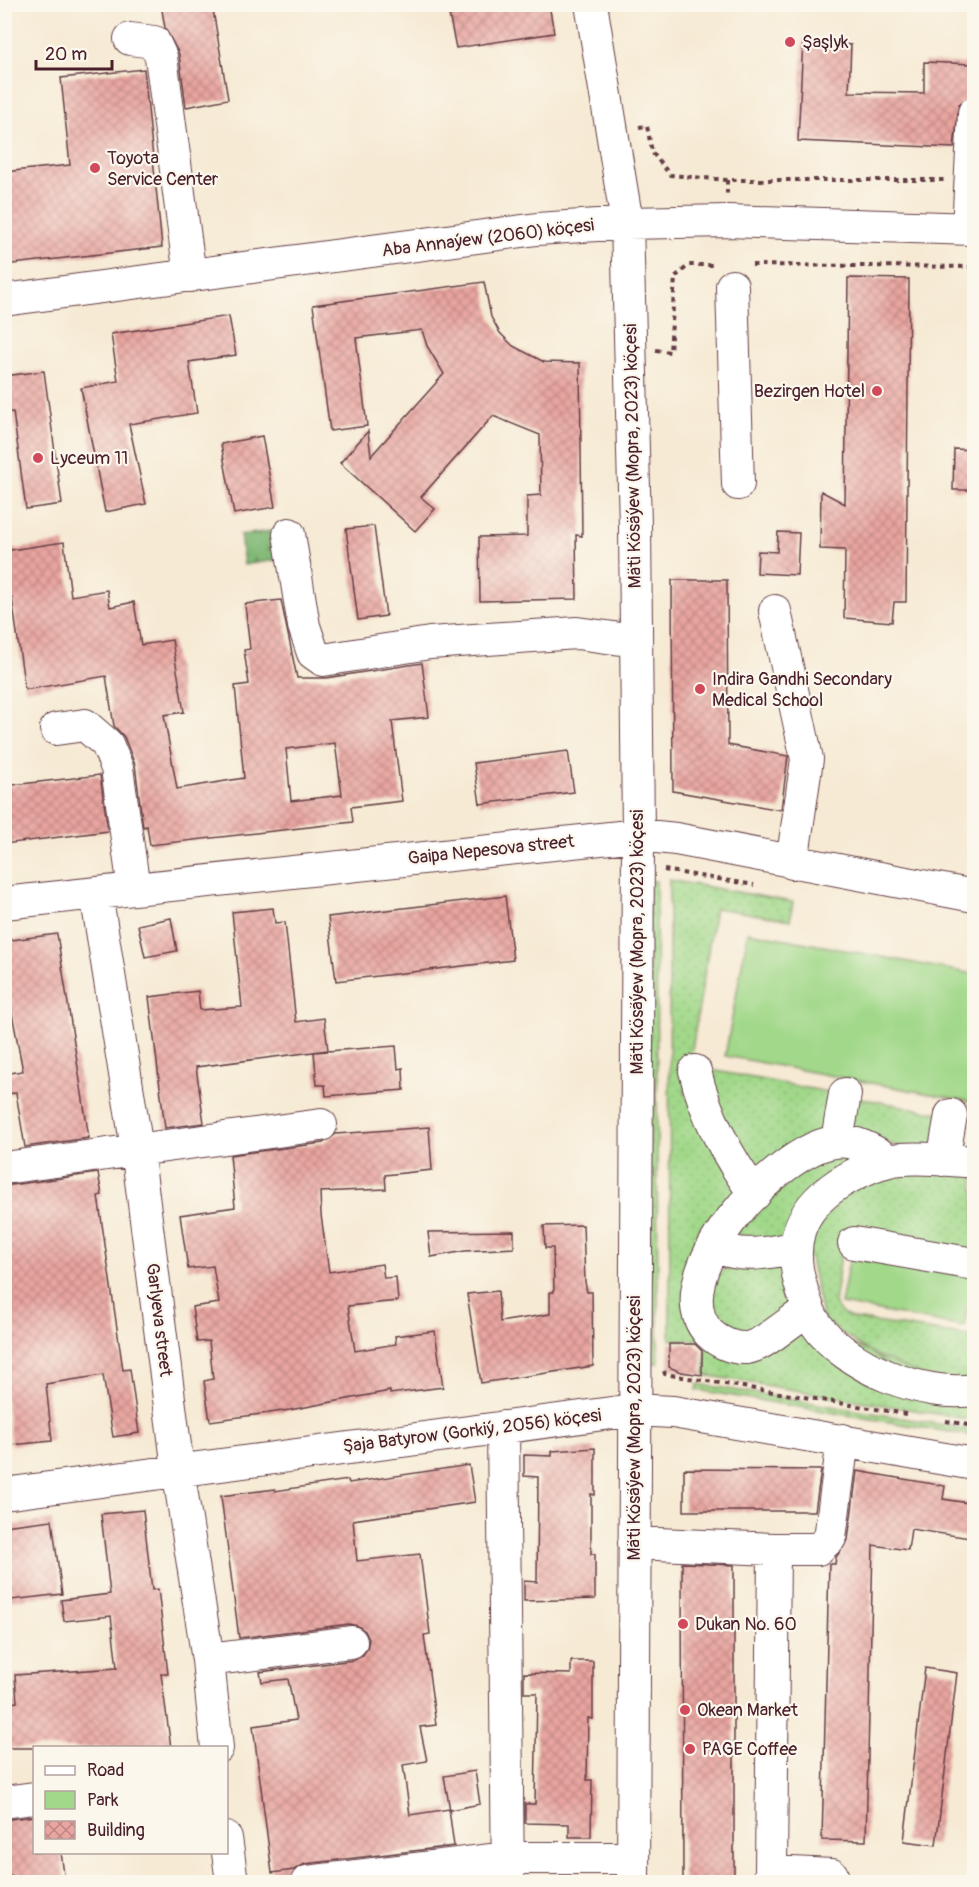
<svg xmlns="http://www.w3.org/2000/svg" width="979" height="1887" font-family="Pangolin,sans-serif">
	<defs>
		<pattern id="grass-dots" width="8" height="8" patternUnits="userSpaceOnUse" patternTransform="scale(1.5)"><rect width="8" height="8" fill="#a1d889"/><path d="M2 2h.1M6 6h.1" fill="none" stroke="#8cb976" stroke-width="1.8" stroke-linecap="round"/></pattern>
		<pattern id="forest-firs" width="22" height="20" patternUnits="userSpaceOnUse" patternTransform="scale(1.5)"><rect width="22" height="20" fill="#80b875"/><path d="M5 1l3.5 6h-7zM16 11l3.5 6h-7z" fill="#6b9560"/></pattern>
		<pattern id="building-cross-hatch" width="8" height="8" patternUnits="userSpaceOnUse" patternTransform="scale(1.5)"><rect width="8" height="8" fill="#e9a5a0"/><path d="M0 0l8 8M0 8l8-8" fill="none" stroke="#bf8683"/></pattern>
	</defs>
	<rect width="100%" height="100%" fill="#fbf7ec"/>
	<filter id="ink" filterUnits="userSpaceOnUse"><feTurbulence type="fractalNoise" baseFrequency=".0167" numOctaves="2"/><feDisplacementMap in="SourceGraphic" scale="12" xChannelSelector="R" yChannelSelector="G"/><feConvolveMatrix kernelMatrix="1 2 1 2 8 2 1 2 1" color-interpolation-filters="sRGB"/></filter>
	<filter id="wash" filterUnits="userSpaceOnUse"><feTurbulence type="fractalNoise" baseFrequency=".008" numOctaves="4" result="noise"/><feDisplacementMap in="SourceGraphic" scale="24" xChannelSelector="R" yChannelSelector="G"/><feGaussianBlur stdDeviation="1.35" result="paint"/><feColorMatrix in="noise" values="0 0 0 0 0 0 0 0 0 0 0 0 0 0 0 0 0 1.4 0 .05"/><feComposite in="paint" operator="in"/></filter>
	<g filter="url(#wash)">
		<rect width="100%" height="100%" fill="#f6ead4"/>
		<path fill="url(#grass-dots)" stroke="#767c5a" stroke-width="1.5" d="M669,880L793,902L790,920L715,908L685,1093L741,1194L714,1229L704,1340H670Z
			M649,881H656L658,1363H651Z
			M711,1070L839,1094L832,1135L773,1169L749,1162L707,1092Z
			M849,1096L944,1114L937,1154L843,1134Z
			M809,1157H864L791,1238L741,1244L734,1228Z
			M882,1171H974V1256L844,1234L834,1303L842,1314L854,1319L974,1337V1384L903,1375L823,1320L806,1240L822,1206Z
			M781,1258L796,1303L761,1335L717,1333C714,1319 706,1299 708,1285C710,1265 765,1261 781,1258Z
			M810,1326L974,1398V1420L705,1375L706,1342Z
			M698,1384L974,1430V1436L697,1390Z"/>
		<path fill="url(#forest-firs)" stroke="#656c50" stroke-width="1.5" d="M279,530L283,559L244,565L240,535Z"/>
		<path fill="#a1d889" stroke="#767c5a" stroke-width="1.5" d="M748,932L974,974V1102L725,1056Z
			M851,1250L974,1273L964,1327L841,1304Z"/>
		<g id="blocks">
			<path fill="url(#building-cross-hatch)" fill-rule="evenodd" d="M161,4H212L228,99L186,107L179,54L165,28Z
				M447,4H549L554,33L456,48Z
				M803,40L851,45L849,92L924,93V62L973,64L972,96L959,104L954,148L798,141Z
				M144,69L162,247L4,265V172L70,165L61,78Z
				M848,278L909,279L906,602H894L892,622L844,618L845,550L820,549L821,491L845,504Z
				M484,282L491,317L500,333L513,346L544,362L580,363L582,536L576,535L577,599L480,601L479,537L527,536V496L541,495L540,435L493,416L421,497L435,509L415,531L340,463L368,431L371,456L444,374L427,346L422,330L356,338L367,426L330,431L313,305Z
				M229,316L236,355L189,362L197,413L129,424L146,504L105,512L81,388L118,381L111,334Z
				M44,371L62,504L26,509L13,412L4,413V376Z
				M262,436L275,507L234,514L221,444Z
				M954,449L975,450V490H953Z
				M374,526L386,616L358,620L346,529Z
				M778,532L799,533L797,575L757,573L758,551L777,552Z
				M64,542L71,596L107,590L110,607L134,602L141,645L172,640L184,712L164,715L177,789L244,778L235,686L249,684L244,650L250,649L245,604L281,600L297,678H326L422,663L429,717L392,721L402,801L351,807L353,822L150,845L147,826L143,827L135,765L124,737L114,726L106,676L25,690L12,598L4,599V551ZM335,743L342,795L291,801L286,749Z
				M672,580H727L728,745L788,756L781,810L673,791Z
				M568,751L574,792L480,804L474,763Z
				M100,775L108,831L4,844V786Z
				M505,896L513,960L336,981L328,917Z
				M273,908L275,923L285,922L296,1022L324,1018L328,1050L196,1067L204,1123L165,1128L149,997L198,991L200,1010L242,1007L232,912Z
				M171,918L177,951L145,957L138,925Z
				M57,934L89,1138L25,1147L16,1093L4,1094V1074L23,1071L6,982L4,941Z
				M396,1046L398,1069L403,1068L404,1090L326,1096L325,1085H317L314,1052Z
				M429,1127L432,1170L385,1175L386,1189L320,1192L321,1215L329,1272L382,1264L384,1278L396,1277L398,1301L348,1306L355,1351L396,1344L395,1336L435,1331L443,1387L390,1394V1391L290,1410L210,1421L204,1381L213,1379L209,1341L197,1342L192,1307L219,1303L213,1266L188,1269L180,1215L235,1207L230,1155L323,1143L336,1134Z
				M98,1173L102,1195L98,1196L123,1370L130,1369L139,1433L113,1437L103,1375L46,1384L52,1441L11,1445L4,1386V1186Z
				M583,1225L585,1282L587,1292H592L593,1366L481,1383L467,1294L498,1291L500,1322L550,1314V1292H554L553,1248H545L544,1226Z
				M514,1231V1248L465,1251L431,1257L428,1232Z
				M669,1344H695L702,1351V1375L681,1372L669,1367Z
				M595,1448V1495L591,1494V1554H595V1599L524,1601V1581L537,1582L538,1477L524,1476V1455L552,1456V1451Z
				M469,1465L475,1502L353,1520L357,1561L420,1554L430,1634L424,1635L436,1725L420,1727L427,1761L403,1765L410,1815L449,1809L454,1846L305,1864L294,1870L272,1873L253,1726L296,1720L288,1679L262,1682L260,1672L354,1660L362,1656L367,1649L369,1639L365,1631L358,1626L349,1624L239,1638L221,1496L275,1489V1491L348,1480L349,1483Z
				M684,1469L821,1470L815,1511H684Z
				M857,1471L945,1486L943,1499L975,1504V1507L970,1538L911,1529L908,1550L873,1545L866,1841L822,1840L829,1564H835L836,1557L848,1540Z
				M143,1510L152,1590L158,1589L168,1674H161L171,1748H4V1704L17,1702L15,1675L117,1668L111,1616L64,1621L61,1600L110,1594L101,1514Z
				M52,1520L62,1594L11,1600L4,1526Z
				M682,1563L734,1565V1882H683Z
				M571,1661H593V1719L588,1718L587,1780H592L591,1837H569V1824L525,1823V1804H535L537,1693H524V1673L571,1674Z
				M925,1668L957,1673L936,1845L904,1841Z
				M475,1771L480,1804L450,1810L444,1776Z
				M34,1816V1852H61L65,1882H14L13,1876L4,1877V1820Z"/>
		</g>
	</g>
	<g filter="url(#ink)">
		<use href="#blocks" fill-opacity="0" stroke="#643d44" stroke-width="1.5"/>
		<g fill="none" stroke-linecap="round" stroke-linejoin="round">
			<defs>
				<path id="minor" d="M591,4L627,223L635,526L638,835L633,1882
					M130,39L154,42L161,57L190,276
					M968,229L974,113
					M732,286L738,484
					M4,300L537,229L627,223L728,221L974,229
					M289,534L304,626L313,653L323,660L430,643L577,633L636,641
					M775,611L807,759L792,863
					M56,729L85,725L107,744L117,768L134,889
					M96,893L137,1149L178,1469L208,1660L217,1748
					M4,903L638,835L676,839L974,896
					M695,1071C705,1114 728,1158 755,1194
					M837,1141L845,1094
					M943,1160L951,1115
					M974,1162C951,1160 925,1157 901,1159C878,1161 857,1172 838,1184C797,1211 788,1245 802,1290C806,1302 809,1314 816,1324C845,1367 924,1398 974,1390
					M4,1168L321,1125
					M854,1243L974,1264
					M714,1246C743,1259 764,1253 794,1248
					M809,1310C791,1319 764,1346 747,1348C733,1349 718,1342 709,1333C658,1277 779,1148 835,1142C855,1139 874,1151 890,1161
					M503,1427L508,1882
					M4,1494L634,1410L673,1412L974,1464
					M634,1543L774,1549H818L830,1538L843,1440
					M208,1660L351,1642
					M4,1802L34,1798
					M226,1838L232,1882
					M771,1872L832,1875
					M307,1882L508,1858H633
					M768,1882L771,1872L774,1549"/>
			</defs>
			<use href="#minor" stroke="#643d44" stroke-width="34"/>
			<path stroke="#643d44" stroke-width="4" stroke-dasharray="4.5 4.5" stroke-linecap="butt" d="M639,127L647,126L652,152L670,175L727,180H944
				M727,180V194
				M752,265L974,267
				M656,350L670,352L675,277L689,265H715
				M664,870L754,885
				M664,1371L665,1374L906,1414
				M946,1421L974,1426"/>
			<use href="#minor" stroke="#fff" stroke-width="32"/>
		</g>
	</g>
	<g fill="#d1495b" stroke="#fbf7ec" stroke-width="2">
		<circle cx="790" cy="42" r="6"/>
		<circle cx="95" cy="168" r="6"/>
		<circle cx="877" cy="391" r="6"/>
		<circle cx="38" cy="458" r="6"/>
		<circle cx="700" cy="689" r="6"/>
		<circle cx="683" cy="1624" r="6"/>
		<circle cx="685" cy="1710" r="6"/>
		<circle cx="690" cy="1749" r="6"/>
	</g>
	<g text-anchor="middle" dominant-baseline="central" stroke-width="4.5" stroke-linejoin="round" paint-order="stroke">
		<g font-size="18" fill="#4a1f2b" stroke="#fbf7ec" text-anchor="start">
			<text x="802" y="42">Şaşlyk</text>
			<text x="107" y="158">Toyota<tspan x="107" dy="21">Service Center</tspan></text>
			<text x="865" y="391" text-anchor="end">Bezirgen Hotel</text>
			<text x="50" y="458">Lyceum 11</text>
			<text x="712" y="679">Indira Gandhi Secondary<tspan x="712" dy="21">Medical School</tspan></text>
			<text x="695" y="1624">Dukan No. 60</text>
			<text x="697" y="1710">Okean Market</text>
			<text x="702" y="1749">PAGE Coffee</text>
		</g>
		<g font-size="18" fill="#4a1f2b" stroke="#fbf7ec">
			<text transform="translate(488 238) rotate(-7)">Aba Annaýew (2060) köçesi</text>
			<text transform="translate(633 456) rotate(-91)">Mäti Kösäýew (Mopra, 2023) köçesi</text>
			<text transform="translate(491 850) rotate(-6)">Gaipa Nepesova street</text>
			<text transform="translate(637 942) rotate(-90)">Mäti Kösäýew (Mopra, 2023) köçesi</text>
			<text transform="translate(159 1320) rotate(83)">Garlyeva street</text>
			<text transform="translate(634 1428) rotate(-90)">Mäti Kösäýew (Mopra, 2023) köçesi</text>
			<text transform="translate(472 1431) rotate(-7)">Şaja Batyrow (Gorkiý, 2056) köçesi</text>
		</g>
	</g>
	<rect width="979" height="1887" fill="none" stroke="#fbf7ec" stroke-width="24"/>
	<rect x="33" y="1746" width="195" height="108" fill="#fbf7ec" stroke="#b4a19f" stroke-width="1.5"/>
	<rect x="45" y="1766" width="30" height="9" fill="#ffffff" stroke="#b4a19f" stroke-width="1.5"/>
	<text x="87" y="1776" font-size="18" fill="#4a1f2b">Road</text>
	<rect x="45" y="1791" width="30" height="18" fill="#a1d889" stroke="#b4a19f" stroke-width="1.5"/>
	<text x="87" y="1806" font-size="18" fill="#4a1f2b">Park</text>
	<rect x="45" y="1821" width="30" height="18" fill="url(#building-cross-hatch)" stroke="#b4a19f" stroke-width="1.5"/>
	<text x="87" y="1836" font-size="18" fill="#4a1f2b">Building</text>
	<path d="M36 60v9h76v-9" fill="none" stroke="#4a1f2b" stroke-width="3"/>
	<text x="45" y="60" font-size="18" fill="#4a1f2b" stroke="#fbf7ec" stroke-width="4.5" paint-order="stroke">20 m</text>
</svg>
